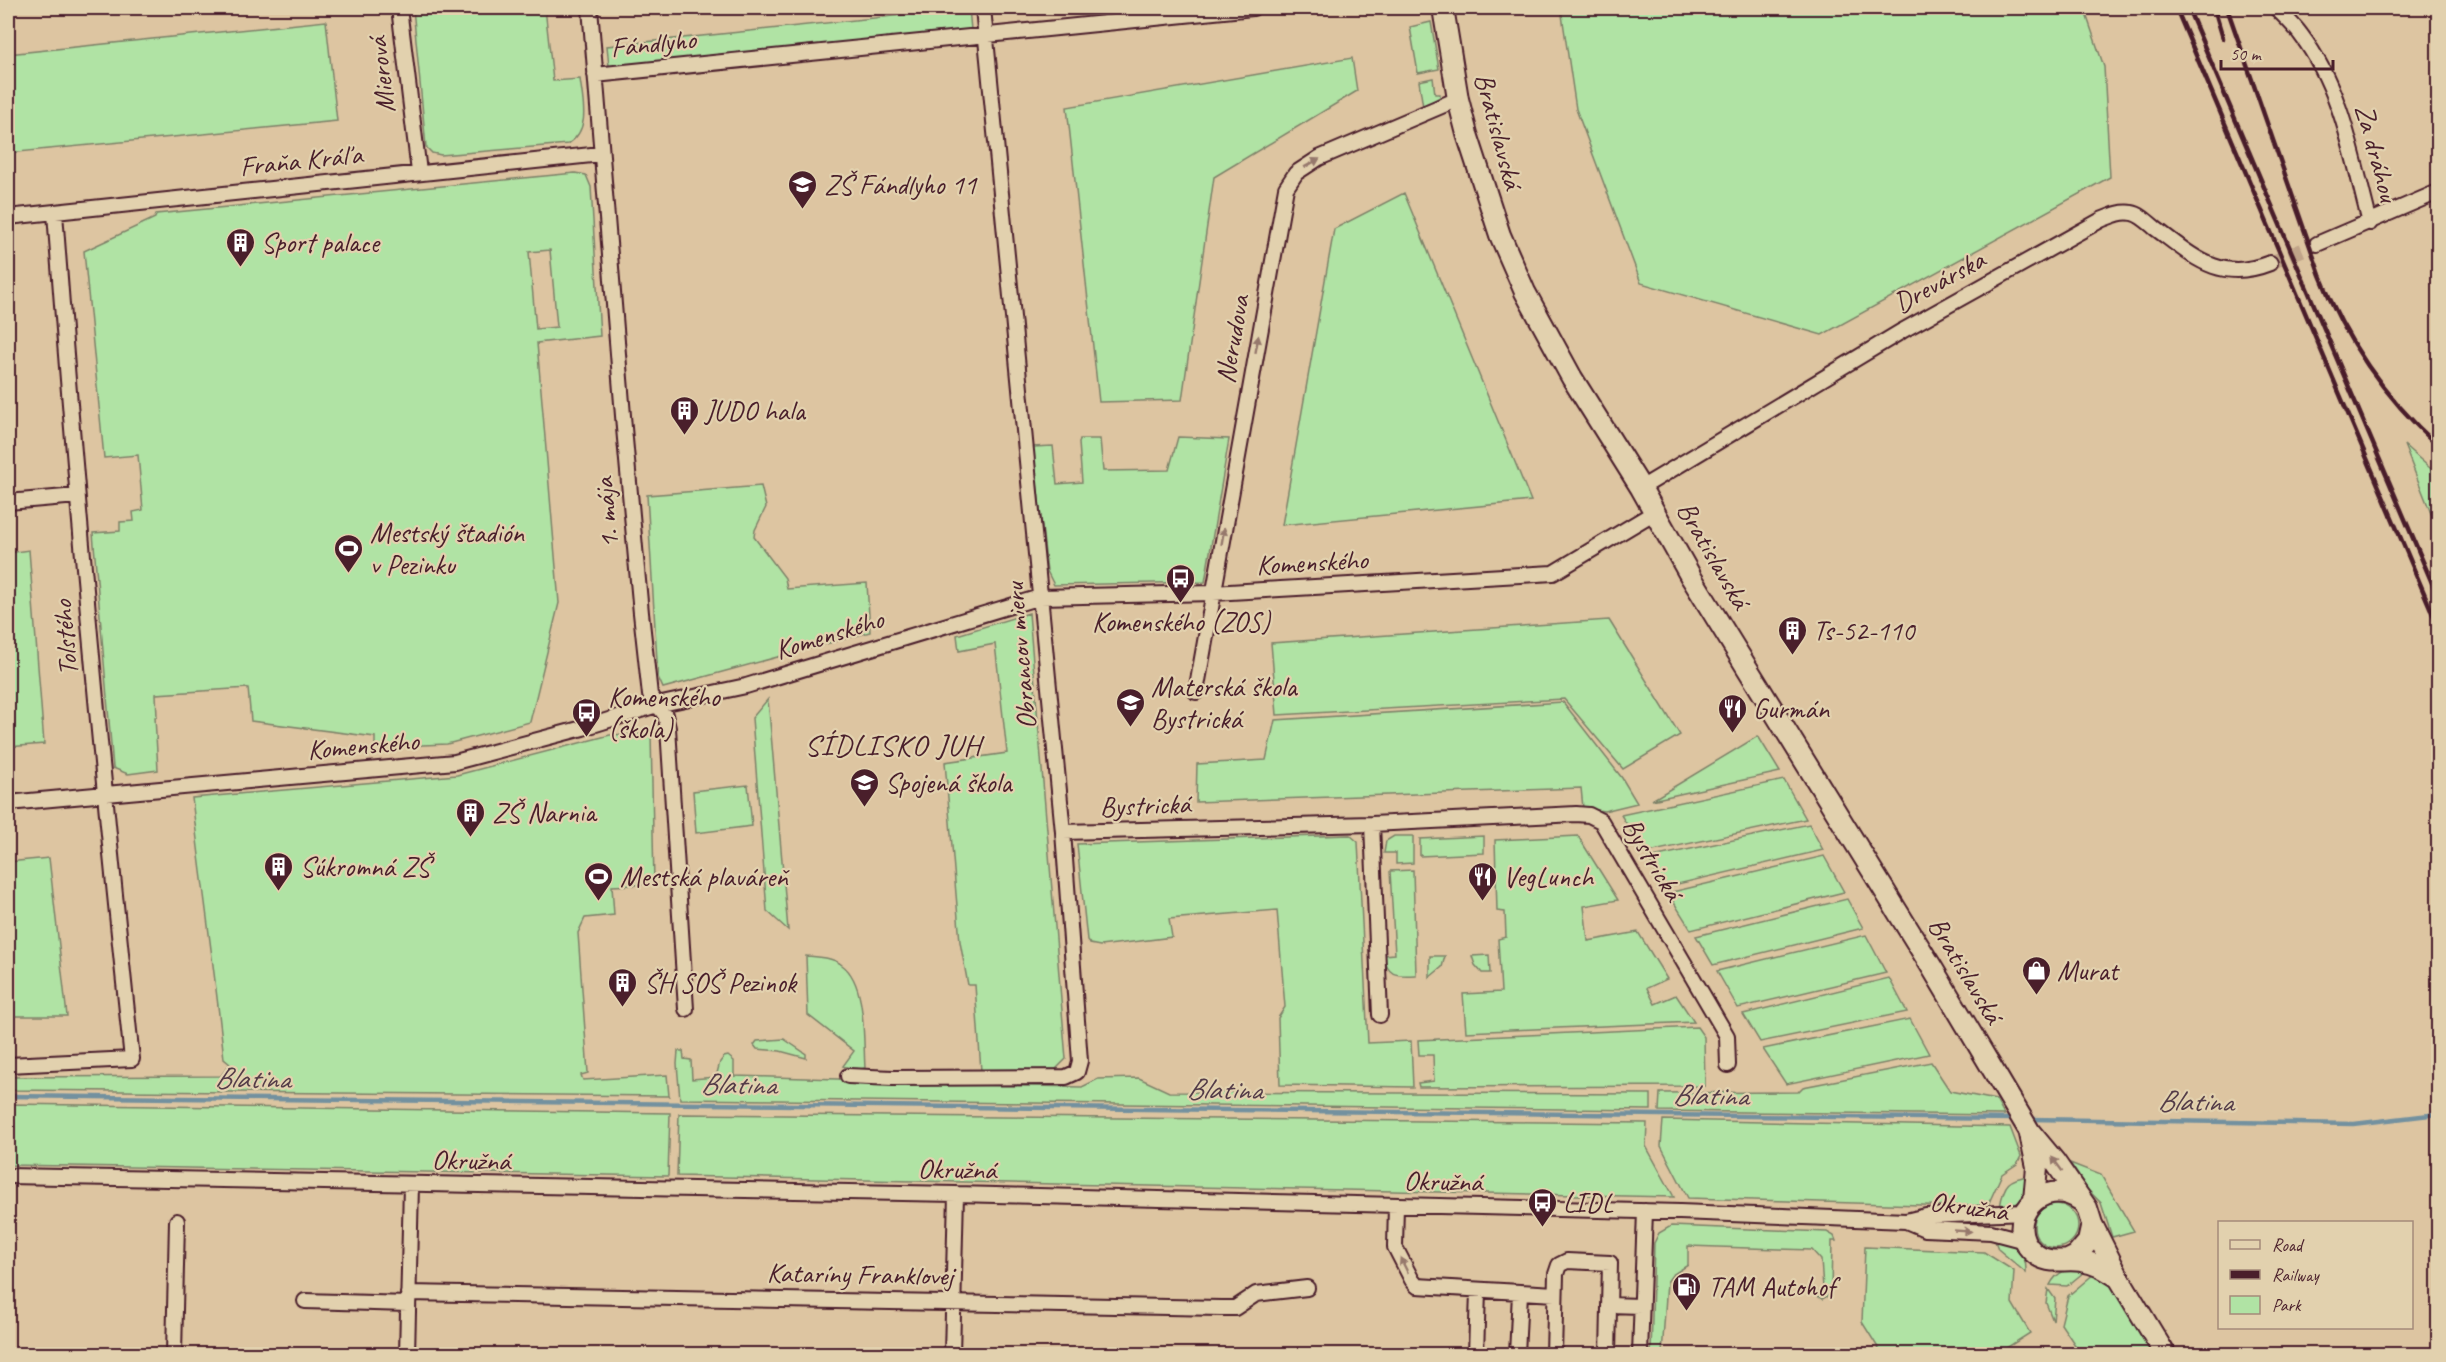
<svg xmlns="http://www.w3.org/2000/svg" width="2446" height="1362" font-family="Caveat,sans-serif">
	<rect width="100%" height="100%" fill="#ddc5a1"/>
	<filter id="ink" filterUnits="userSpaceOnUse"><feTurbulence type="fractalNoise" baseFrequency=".0167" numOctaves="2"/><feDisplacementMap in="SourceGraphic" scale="12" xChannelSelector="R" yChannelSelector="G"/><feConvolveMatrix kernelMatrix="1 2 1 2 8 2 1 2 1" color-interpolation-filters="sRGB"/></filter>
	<g filter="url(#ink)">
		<path fill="#b0e3a4" stroke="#7d8168" stroke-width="1.5" fill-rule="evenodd" d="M413,8H545L553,81L580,79C583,102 591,130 568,144L441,155L432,153L426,147Z
			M969,8L971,30L609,66L607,46Z
			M1561,8H2084L2104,67L2110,177L1822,335L1641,283L1576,109Z
			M326,21L337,121L8,153V54Z
			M1431,22L1439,69L1418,73L1410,27Z
			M1352,58L1357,91L1214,177L1182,400L1099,402L1067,107Z
			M1433,78L1435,94H1440V97L1423,107L1419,81Z
			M575,173L586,175L591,187L600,336L537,343L559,603L530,722L447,744L375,747V737L251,721L248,688L156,694L157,717H155L158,770L128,774L113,768L93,533L120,531V522L134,521L133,512L143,510L138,455L104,458L84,251L155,218L156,214ZM550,250L557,327L536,329L529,252Z
			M1404,193L1531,501L1282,525L1334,229Z
			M1178,437L1229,439L1205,582L1054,585L1047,571L1033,447L1053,446L1057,484L1082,482L1079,443L1080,439H1100L1103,471L1169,470Z
			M2404,445L2438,475V531Z
			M761,486L766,507L755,530L754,537L785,578L787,589L867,583L870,632L663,688L658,677L647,495Z
			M29,550L44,744L8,747V553Z
			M1029,613L1066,1059L1056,1069L981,1071L975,985H968L960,942L945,762L1007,753L995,644L959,651L957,635Z
			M1609,620L1680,735L1623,769L1564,699L1277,715L1271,643Z
			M768,699L788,930L767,911L752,718Z
			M1563,702L1622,778L1637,803L1604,811L1583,808L1581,788L1196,802L1197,764L1266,760L1275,720Z
			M651,733L654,884L612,886L614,915L585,918L578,933L588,1073L581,1075L583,1080L667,1075L669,1096L8,1090V1077L221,1076L230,1064L224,1059C215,972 202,885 192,798L457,775L610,735Z
			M1758,736L1780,772L1652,800Z
			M1784,780L1806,819L1644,853L1621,815Z
			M748,785L752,826L696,833L693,791Z
			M1809,824L1823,850L1665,887L1648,858Z
			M1350,835L1358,842L1368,1043L1411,1041L1413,1087L1280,1085L1278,1018L1285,1007L1277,910L1169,919L1172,937L1100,946L1090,944L1087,940L1077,844Z
			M1394,836H1413V863L1396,864V853H1384L1386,841Z
			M1484,836V853L1420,856V839Z
			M1578,836L1618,900L1584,906L1588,941L1638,932L1667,979L1647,988L1655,1004L1676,995L1694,1022L1466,1032L1463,994L1501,992L1498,939L1506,937L1505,912L1497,911L1495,840Z
			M1824,856L1844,892L1691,930L1668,893Z
			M49,858L67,1016H8V862Z
			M1413,870L1416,975C1396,976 1387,977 1384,955L1395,954L1390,871Z
			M1847,899L1863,928L1713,965L1696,936Z
			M1866,935L1886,973L1738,1008L1717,971Z
			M1489,955L1490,973H1482L1475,965L1472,956Z
			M806,956C818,957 832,957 842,965C867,983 863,1040 865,1068L857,1070L843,1066L854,1051L808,1015Z
			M1430,956H1445L1442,967L1430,977Z
			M1889,978L1907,1012L1760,1042L1743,1014Z
			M1910,1019L1929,1054L1786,1084L1763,1049Z
			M1697,1027L1704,1037L1705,1086L1419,1087L1418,1083L1434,1081L1433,1055H1419L1418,1040Z
			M784,1039L806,1054V1058L780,1051L757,1049L754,1045L757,1041Z
			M678,1051H683L684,1059L691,1060L692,1079L716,1077L720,1062L724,1057L728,1056L734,1061V1076L871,1080L874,1083L1082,1087L1098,1079L1139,1078L1169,1092L1651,1094V1110L680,1099L677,1064Z
			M1931,1062L1950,1091L1996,1100L2004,1115L1659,1111L1660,1093L1798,1092L1803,1087Z
			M8,1104L670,1113L668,1176L8,1165Z
			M679,1114L1647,1123L1646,1146L1674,1197L677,1176Z
			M1663,1120L2010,1127L2021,1156L2017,1164L2002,1174L1987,1207L1688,1198L1661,1146Z
			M2070,1163L2101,1175L2134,1231L2112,1237L2101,1203L2088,1190Z
			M2032,1175C2027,1201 2026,1203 2000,1207C2004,1183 2008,1179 2032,1175Z
			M2034 1226a22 22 0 1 1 44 0a22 22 0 1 1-44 0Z
			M1671,1226L1827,1232L1834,1236L1836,1241H1832L1831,1294L1822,1299L1816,1295L1823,1288L1821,1260L1812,1250L1688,1246V1265L1672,1275L1667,1282L1662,1354H1651L1654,1243L1659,1233Z
			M1994,1238C2014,1243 2027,1250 2026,1273L1998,1249Z
			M1865,1247L1984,1252L2014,1271L2012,1303L2030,1333L1997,1354H1882L1862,1322Z
			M2089,1268L2067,1286L2050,1285C2059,1268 2071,1269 2089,1268Z
			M2095,1273L2108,1278L2155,1354H2081L2061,1324L2068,1296Z
			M2048,1289L2055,1299L2053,1321L2046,1303Z"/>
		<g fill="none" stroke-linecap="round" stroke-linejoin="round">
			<path stroke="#73919f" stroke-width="4.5" d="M8,1096L2015,1119
				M2029,1119L2354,1124L2438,1114"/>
			<path stroke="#c0a489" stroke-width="14" stroke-dasharray="14 7" stroke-linecap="butt" d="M2270,263L2317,244"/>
			<defs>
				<path id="street" d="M399,8L419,172
					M590,8L624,428L641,613L650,695L665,715L668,728L686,1009
					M2276,8C2284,16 2294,25 2301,35C2342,89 2353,159 2370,223
					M595,75L1253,8
					M8,217L601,154
					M2317,244L2438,192
					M1641,488L1902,331L2101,220C2111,216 2121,211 2132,213C2140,214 2149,223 2155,228C2194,257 2219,283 2270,263
					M8,502L77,496
					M1196,692L1286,188L1296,173L1319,158L1458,99
					M8,803L455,762L583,728L657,705L746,686L1040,597L1213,593L1553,573L1655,512
					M1372,824L1380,1015
					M1063,832L1372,824L1576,814L1589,815L1601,821L1727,1036L1728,1065
					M8,1065L132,1059C102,777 76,495 55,213
					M848,1076L893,1078L1066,1077L1077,1072L1080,1061L1063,832L983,8
					M8,1176L956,1194L1680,1212L1906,1221L1925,1229L1991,1232L2025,1241
					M1396,1205L1395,1247L1412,1280L1417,1286L1555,1294
					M1906,1221L1926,1216L2025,1212
					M408,1293L1221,1308H1235L1256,1294L1307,1288
					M305,1301L408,1304
					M1609,1305L1641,1306
					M174,1354L177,1221
					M407,1354L411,1185
					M952,1354L956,1194
					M1476,1354L1478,1291
					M1517,1354L1520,1293
					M1554,1354L1556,1274L1559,1265L1567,1261L1610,1263L1608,1354
					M1640,1354L1645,1211"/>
				<path id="secondary" d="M1443,8L1458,99L1467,134L1500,235L1525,292L1572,378L1641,488L1691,577L1931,966L2030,1132L2055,1162L2087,1208L2092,1224L2088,1242L2076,1256L2068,1260
					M2030,1134L2037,1167L2034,1200
					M2080,1200C2042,1174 2001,1222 2033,1252C2048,1266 2064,1258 2081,1261C2096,1263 2107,1270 2119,1278
					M2092,1224L2119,1278L2165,1354"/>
			</defs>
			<use href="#street" stroke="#4a1f2b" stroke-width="18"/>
			<use href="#secondary" stroke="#4a1f2b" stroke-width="24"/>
			<use href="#street" stroke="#e2d1ae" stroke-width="14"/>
			<use href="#secondary" stroke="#e2d1ae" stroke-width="20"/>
			<path stroke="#4a1f2b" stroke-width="4.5" d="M2176,8L2438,626
				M2188,8L2438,597
				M2214,8L2223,38
				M2227,8L2320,275C2346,343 2386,398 2438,446"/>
		</g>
		<defs><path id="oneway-solid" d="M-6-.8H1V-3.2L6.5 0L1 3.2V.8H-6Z" transform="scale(1.5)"/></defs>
		<g fill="#96786c">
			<use href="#oneway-solid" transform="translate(1312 163) rotate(-29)"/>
			<use href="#oneway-solid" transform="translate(1257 344) rotate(-80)"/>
			<use href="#oneway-solid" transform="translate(1223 536) rotate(-80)"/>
			<use href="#oneway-solid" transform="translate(2057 1164) rotate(-127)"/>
			<use href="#oneway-solid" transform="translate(1963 1231) rotate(3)"/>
			<use href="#oneway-solid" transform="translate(1404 1265) rotate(-116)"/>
		</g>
	</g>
	<defs>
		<symbol id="school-pin" viewBox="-11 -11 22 30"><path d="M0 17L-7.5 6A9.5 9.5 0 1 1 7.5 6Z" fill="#4a1f2b" stroke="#e2d1ae"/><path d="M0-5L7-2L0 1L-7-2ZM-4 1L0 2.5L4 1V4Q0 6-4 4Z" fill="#fff"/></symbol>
		<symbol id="building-pin" viewBox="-11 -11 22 30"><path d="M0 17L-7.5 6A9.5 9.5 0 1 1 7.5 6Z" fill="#4a1f2b" stroke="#e2d1ae"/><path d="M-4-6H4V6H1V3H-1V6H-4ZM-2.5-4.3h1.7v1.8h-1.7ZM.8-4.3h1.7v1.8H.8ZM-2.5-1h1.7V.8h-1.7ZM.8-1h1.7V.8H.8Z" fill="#fff"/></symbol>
		<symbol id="stadium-pin" viewBox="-11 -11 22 30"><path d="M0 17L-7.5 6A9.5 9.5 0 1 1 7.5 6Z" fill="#4a1f2b" stroke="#e2d1ae"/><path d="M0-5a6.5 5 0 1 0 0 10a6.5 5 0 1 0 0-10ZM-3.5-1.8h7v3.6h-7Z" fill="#fff"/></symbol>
		<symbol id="bus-pin" viewBox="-11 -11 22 30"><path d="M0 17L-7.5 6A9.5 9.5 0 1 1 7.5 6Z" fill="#4a1f2b" stroke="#e2d1ae"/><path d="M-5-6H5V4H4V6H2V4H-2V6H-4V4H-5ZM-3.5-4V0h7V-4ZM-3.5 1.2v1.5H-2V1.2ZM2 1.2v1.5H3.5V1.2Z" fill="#fff"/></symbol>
		<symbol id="restaurant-pin" viewBox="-11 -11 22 30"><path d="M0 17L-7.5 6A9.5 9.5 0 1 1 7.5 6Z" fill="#4a1f2b" stroke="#e2d1ae"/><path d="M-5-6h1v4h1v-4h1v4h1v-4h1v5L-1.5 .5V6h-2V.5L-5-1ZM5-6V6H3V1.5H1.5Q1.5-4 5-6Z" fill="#fff"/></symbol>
		<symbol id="shop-pin" viewBox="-11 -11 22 30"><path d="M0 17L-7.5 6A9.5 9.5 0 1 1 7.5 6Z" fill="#4a1f2b" stroke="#e2d1ae"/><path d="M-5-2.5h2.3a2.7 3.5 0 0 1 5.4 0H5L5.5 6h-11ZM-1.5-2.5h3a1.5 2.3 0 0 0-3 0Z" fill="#fff"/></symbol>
		<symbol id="fuel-pin" viewBox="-11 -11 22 30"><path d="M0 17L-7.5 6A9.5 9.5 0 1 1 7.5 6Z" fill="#4a1f2b" stroke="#e2d1ae"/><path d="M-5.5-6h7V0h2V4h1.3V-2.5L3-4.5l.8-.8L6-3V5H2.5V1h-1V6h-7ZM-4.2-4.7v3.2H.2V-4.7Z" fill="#fff"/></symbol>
	</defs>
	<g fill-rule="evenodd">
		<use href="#school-pin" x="786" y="168" width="33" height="45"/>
		<use href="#building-pin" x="224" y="226" width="33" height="45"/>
		<use href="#building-pin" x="668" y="394" width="33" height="45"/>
		<use href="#stadium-pin" x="332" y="532" width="33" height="45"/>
		<use href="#bus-pin" x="1164" y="562" width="33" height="45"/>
		<use href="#building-pin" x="1776" y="614" width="33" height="45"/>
		<use href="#school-pin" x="1114" y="686" width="33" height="45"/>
		<use href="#restaurant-pin" x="1716" y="692" width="33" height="45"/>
		<use href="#bus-pin" x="570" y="696" width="33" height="45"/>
		<use href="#school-pin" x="848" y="766" width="33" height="45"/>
		<use href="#building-pin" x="454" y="796" width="33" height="45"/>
		<use href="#building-pin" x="262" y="850" width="33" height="45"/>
		<use href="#stadium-pin" x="582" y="860" width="33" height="45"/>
		<use href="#restaurant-pin" x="1466" y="860" width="33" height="45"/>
		<use href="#shop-pin" x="2020" y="954" width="33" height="45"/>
		<use href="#building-pin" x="606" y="966" width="33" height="45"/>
		<use href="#bus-pin" x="1526" y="1186" width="33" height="45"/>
		<use href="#fuel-pin" x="1670" y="1270" width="33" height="45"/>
	</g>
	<g text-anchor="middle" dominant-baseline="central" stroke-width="4.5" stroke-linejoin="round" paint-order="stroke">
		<g font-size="28" fill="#4a1f2b" stroke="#e2d1ae">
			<text transform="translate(653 43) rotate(-6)">Fándlyho</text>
			<text transform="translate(381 75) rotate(-97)">Mierová</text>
			<text transform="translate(1499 131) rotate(75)">Bratislavská</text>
			<text transform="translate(2377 153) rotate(75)">Za dráhou</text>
			<text transform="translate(301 160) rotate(-6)">Fraňa Kráľa</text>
			<text transform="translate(1939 281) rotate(-29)">Drevárska</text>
			<text transform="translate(1232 339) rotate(-80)">Nerudova</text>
			<text transform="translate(606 513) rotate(-95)">1. mája</text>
			<text transform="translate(1714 555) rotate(60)">Bratislavská</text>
			<text transform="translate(1312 562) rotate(-3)">Komenského</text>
			<text transform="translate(829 634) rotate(-17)">Komenského</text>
			<text transform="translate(65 638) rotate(-95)">Tolstého</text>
			<text transform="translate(1020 656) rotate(-95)">Obrancov mieru</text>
			<text transform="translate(363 745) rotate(-5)">Komenského</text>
			<text transform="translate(1145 805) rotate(-2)">Bystrická</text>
			<text transform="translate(1653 859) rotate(59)">Bystrická</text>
			<text transform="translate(1966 970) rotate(59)">Bratislavská</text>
			<text transform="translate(471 1160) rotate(1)">Okružná</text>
			<text transform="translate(957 1169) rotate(1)">Okružná</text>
			<text transform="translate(1443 1181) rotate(1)">Okružná</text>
			<text transform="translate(1969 1206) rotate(8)">Okružná</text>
			<text transform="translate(860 1274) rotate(1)">Kataríny Franklovej</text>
		</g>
		<g font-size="28" fill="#4a1f2b" stroke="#e2d1ae" text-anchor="start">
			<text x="824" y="184">ZŠ Fándlyho 11</text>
			<text x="261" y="242">Sport palace</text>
			<text x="705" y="410">JUDO hala</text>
			<text x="370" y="532">Mestský štadión<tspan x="370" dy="32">v Pezinku</tspan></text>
			<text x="1181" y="621" text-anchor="middle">Komenského (ZOS)</text>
			<text x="1813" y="630">Ts-52-110</text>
			<text x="1151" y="686">Materská škola<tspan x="1151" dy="32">Bystrická</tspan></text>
			<text x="608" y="696">Komenského<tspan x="608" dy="32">(škola)</tspan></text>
			<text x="1753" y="708">Gurmán</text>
			<text x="885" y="782">Spojená škola</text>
			<text x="492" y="812">ZŠ Narnia</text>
			<text x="300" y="866">Súkromná ZŠ</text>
			<text x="620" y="876">Mestská plaváreň</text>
			<text x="1503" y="876">VegLunch</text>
			<text x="2057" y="970">Murat</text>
			<text x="644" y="982">ŠH SOŠ Pezinok</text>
			<text x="1563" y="1202">LIDL</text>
			<text x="1708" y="1286">TAM Autohof</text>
		</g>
		<g font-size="30" letter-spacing="1.5" fill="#4a1f2b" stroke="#e2d1ae">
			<text x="893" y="745">SÍDLISKO JUH</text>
		</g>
		<g font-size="30" font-style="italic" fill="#543c48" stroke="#e2d1ae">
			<text transform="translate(252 1078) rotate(1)">Blatina</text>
			<text transform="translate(738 1084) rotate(1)">Blatina</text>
			<text transform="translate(1224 1089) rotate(1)">Blatina</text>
			<text transform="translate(1710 1095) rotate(1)">Blatina</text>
			<text transform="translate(2195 1101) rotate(1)">Blatina</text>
		</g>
	</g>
	<rect width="2446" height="1362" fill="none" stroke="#e2d1ae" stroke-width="30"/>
	<rect x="15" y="15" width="2416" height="1332" fill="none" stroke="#4a1f2b" stroke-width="2" filter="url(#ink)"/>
	<rect x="2218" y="1221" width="195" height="108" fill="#e2d1ae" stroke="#a58a7a" stroke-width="1.5"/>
	<rect x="2230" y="1240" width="30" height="9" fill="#e2d1ae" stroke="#a58a7a" stroke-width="1.5"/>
	<text x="2272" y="1251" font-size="18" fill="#4a1f2b">Road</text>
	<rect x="2230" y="1270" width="30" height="9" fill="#4a1f2b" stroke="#a58a7a" stroke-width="1.5"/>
	<text x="2272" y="1281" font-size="18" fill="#4a1f2b">Railway</text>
	<rect x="2230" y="1296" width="30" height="18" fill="#b0e3a4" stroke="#a58a7a" stroke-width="1.5"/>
	<text x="2272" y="1311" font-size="18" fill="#4a1f2b">Park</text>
	<path d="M2221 60v9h112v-9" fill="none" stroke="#4a1f2b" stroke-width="3"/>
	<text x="2230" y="60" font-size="18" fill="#4a1f2b" stroke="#e2d1ae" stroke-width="4.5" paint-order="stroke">50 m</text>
</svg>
